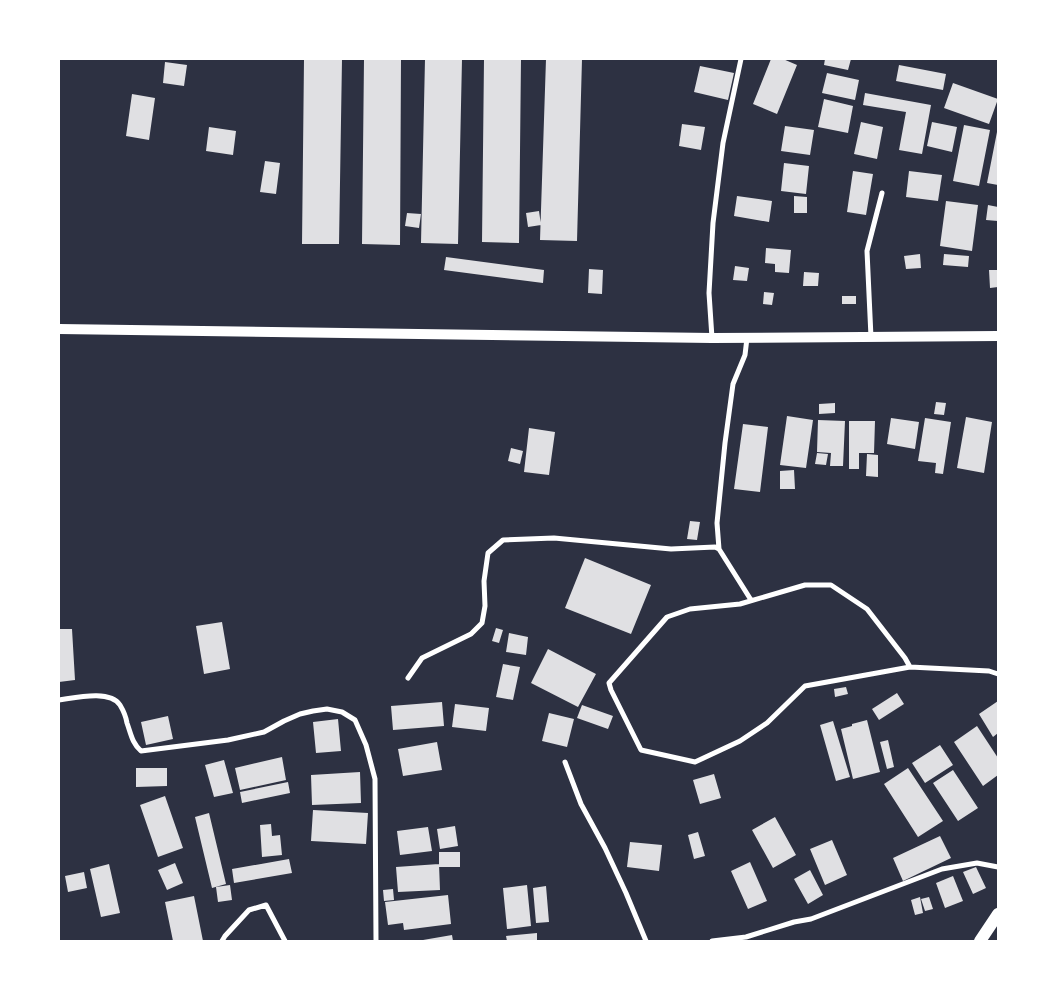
<svg xmlns="http://www.w3.org/2000/svg" width="1057" height="1000" font-family="'Open Sans',sans-serif">
	<rect width="100%" height="100%" fill="#2d3142"/>
	<path fill="#e0e0e3" d="M304,59H342L339,244H302Z
		M364,59H401L400,245L362,244Z
		M425,59H462L458,244L421,243Z
		M484,59H521L519,243L482,242Z
		M546,59H582L577,241L540,240Z
		M771,59H783L797,65L777,114L753,104Z
		M825,59H851L848,70L824,65Z
		M165,62L187,65L184,86L163,83Z
		M899,65L946,74L943,90L896,81Z
		M700,66L734,73L728,100L694,92Z
		M827,73L859,80L855,100L822,93Z
		M953,83L998,99L989,124L944,108Z
		M865,93L931,105L922,154L899,150L906,112L863,105Z
		M132,94L155,98L149,140L126,136Z
		M824,99L853,106L848,133L818,127Z
		M861,122L883,127L877,159L854,154Z
		M932,122L957,127L952,152L927,146Z
		M682,124L705,127L701,150L679,146Z
		M964,125L990,130L979,186L953,181Z
		M785,126L814,130L810,155L781,151Z
		M209,127L236,131L233,155L206,151Z
		M997,132H998V185L987,183Z
		M265,161L280,163L276,194L260,192Z
		M784,163L809,166L806,194L781,191Z
		M853,171L873,174L866,215L847,212Z
		M909,171L942,175L938,201L906,197Z
		M737,196L772,201L769,222L734,216Z
		M794,196L807,197V213H794Z
		M946,201L978,205L972,251L940,246Z
		M988,205L998,207V221L986,220Z
		M539,211L541,225L528,227L526,213Z
		M407,213L421,214L419,228L405,226Z
		M766,248L791,250L789,273L775,272V264L765,263Z
		M920,254L921,268L906,269L904,256Z
		M944,254L969,256L968,267L943,265Z
		M446,257L544,270L543,283L444,270Z
		M735,266L749,268L747,281L733,280Z
		M589,269L603,270L602,294L588,293Z
		M989,270H998V287L990,288Z
		M804,272L819,273L818,286H803Z
		M764,292L774,293L772,305L763,304Z
		M842,296H856V304H842Z
		M936,402L946,403L944,415L934,414Z
		M835,403V413L819,414V404Z
		M787,416L813,420L806,468L780,465Z
		M966,417L992,422L984,473L957,468Z
		M891,418L919,422L915,449L887,444Z
		M925,418L951,422L943,474L935,473L936,463L918,461Z
		M818,420L845,421L843,466H830L831,453L817,452Z
		M849,421H875L874,453H859V469H849Z
		M743,424L768,427L760,492L734,489Z
		M529,428L555,432L549,475L524,472Z
		M511,448L523,451L520,464L508,461Z
		M817,453L828,454L826,465L815,464Z
		M867,454L878,455V477L866,476Z
		M794,470L795,489H780V471Z
		M690,521L700,522L697,540L687,539Z
		M585,558L651,585L631,634L565,608Z
		M222,622L230,669L204,674L196,626Z
		M496,628L503,630L499,643L492,641Z
		M59,629H72L75,680L59,682Z
		M509,633L528,637L526,655L506,652Z
		M548,649L596,674L578,707L531,683Z
		M503,664L520,667L513,700L496,697Z
		M846,687L848,694L835,697L834,689Z
		M897,693L904,704L879,720L872,709Z
		M998,701V733L993,737L979,714Z
		M442,702L444,726L393,730L391,706Z
		M455,704L489,708L486,731L452,727Z
		M582,705L613,716L608,729L577,718Z
		M549,713L574,719L567,747L542,741Z
		M168,716L173,739L146,745L141,722Z
		M338,719L341,751L316,753L313,722Z
		M867,720L880,772L853,779L841,729L852,726V724Z
		M833,721L850,777L836,781L820,725Z
		M977,726L998,758V775L983,786L954,742Z
		M888,740L894,767L887,769L880,742Z
		M437,742L442,770L403,776L398,749Z
		M940,745L953,765L925,783L912,763Z
		M282,757L286,780L240,790L235,768Z
		M224,760L233,793L214,797L205,765Z
		M136,768H167V786L136,787Z
		M908,768L943,821L918,837L884,784Z
		M953,770L978,808L958,821L933,783Z
		M360,772L361,803L312,805L311,775Z
		M714,774L721,798L700,804L693,780Z
		M288,782L290,793L242,803L240,792Z
		M165,796L183,848L158,857L140,805Z
		M313,810L368,813L366,844L311,841Z
		M209,813L226,884L212,888L195,817Z
		M775,817L796,855L773,868L752,830Z
		M271,824L272,836L280,835L282,855L262,857L260,825Z
		M455,826L458,846L440,849L437,829Z
		M428,827L432,851L400,855L397,831Z
		M698,832L705,856L694,859L688,835Z
		M940,836L951,858L903,881L893,858Z
		M832,840L847,875L825,885L810,849Z
		M630,842L662,845L659,871L627,867Z
		M439,852H460V867H439Z
		M289,859L292,873L234,883L232,869Z
		M750,862L767,901L748,909L731,871Z
		M175,863L183,883L167,890L158,870Z
		M109,864L120,913L101,917L90,869Z
		M439,864L440,890L398,892L396,867Z
		M976,867L986,888L973,894L963,872Z
		M810,870L823,895L808,904L794,879Z
		M84,872L87,888L68,892L65,876Z
		M953,876L963,901L945,908L936,883Z
		M230,885L232,900L218,902L216,887Z
		M527,885L531,926L507,929L503,888Z
		M546,886L549,922L536,923L533,888Z
		M393,889L394,900L384,901L383,890Z
		M448,895L451,924L404,930L403,923L388,925L385,902Z
		M194,896L203,941H173L165,902Z
		M920,897L923,913L915,915L911,900Z
		M929,897L933,909L925,911L921,899Z
		M537,933V941H507L506,936Z
		M452,935L453,941H423V940Z"/>
	<g fill="none" stroke-linecap="round" stroke-linejoin="round">
		<path stroke="#fff" stroke-width="5" d="M871,337L867,251L882,193
			M712,338L709,293L713,223L723,143L741,59
			M747,338L745,355L733,384L725,443L717,523L719,549L751,600
			M910,667L905,658L867,609L831,585H805L740,604L690,609L667,617L609,683L611,690L641,750L695,762L740,741L767,723L805,686L910,667L989,671L998,674
			M408,678L422,658L471,634L482,623L485,606L484,581L488,553L503,540L554,538L671,549L715,547L719,549
			M59,700C74,698 110,689 120,705C123,710 126,717 127,723C131,734 132,743 141,751L228,740L264,732L284,721L300,714L313,711L327,709L342,712L355,720L366,745L375,779L376,941
			M565,762L581,804L605,848L626,893L646,941
			M222,941L225,936L249,910L266,905L285,941
			M712,941L746,937L794,922L811,919L942,869L977,863L998,867"/>
		<path stroke="#fff" stroke-width="10" d="M59,329L712,338L998,336"/>
		<path stroke="#fff" stroke-width="12" d="M980,941L998,914"/>
	</g>
	<rect width="1057" height="1000" fill="none" stroke="#ffffff" stroke-width="120"/>
</svg>
